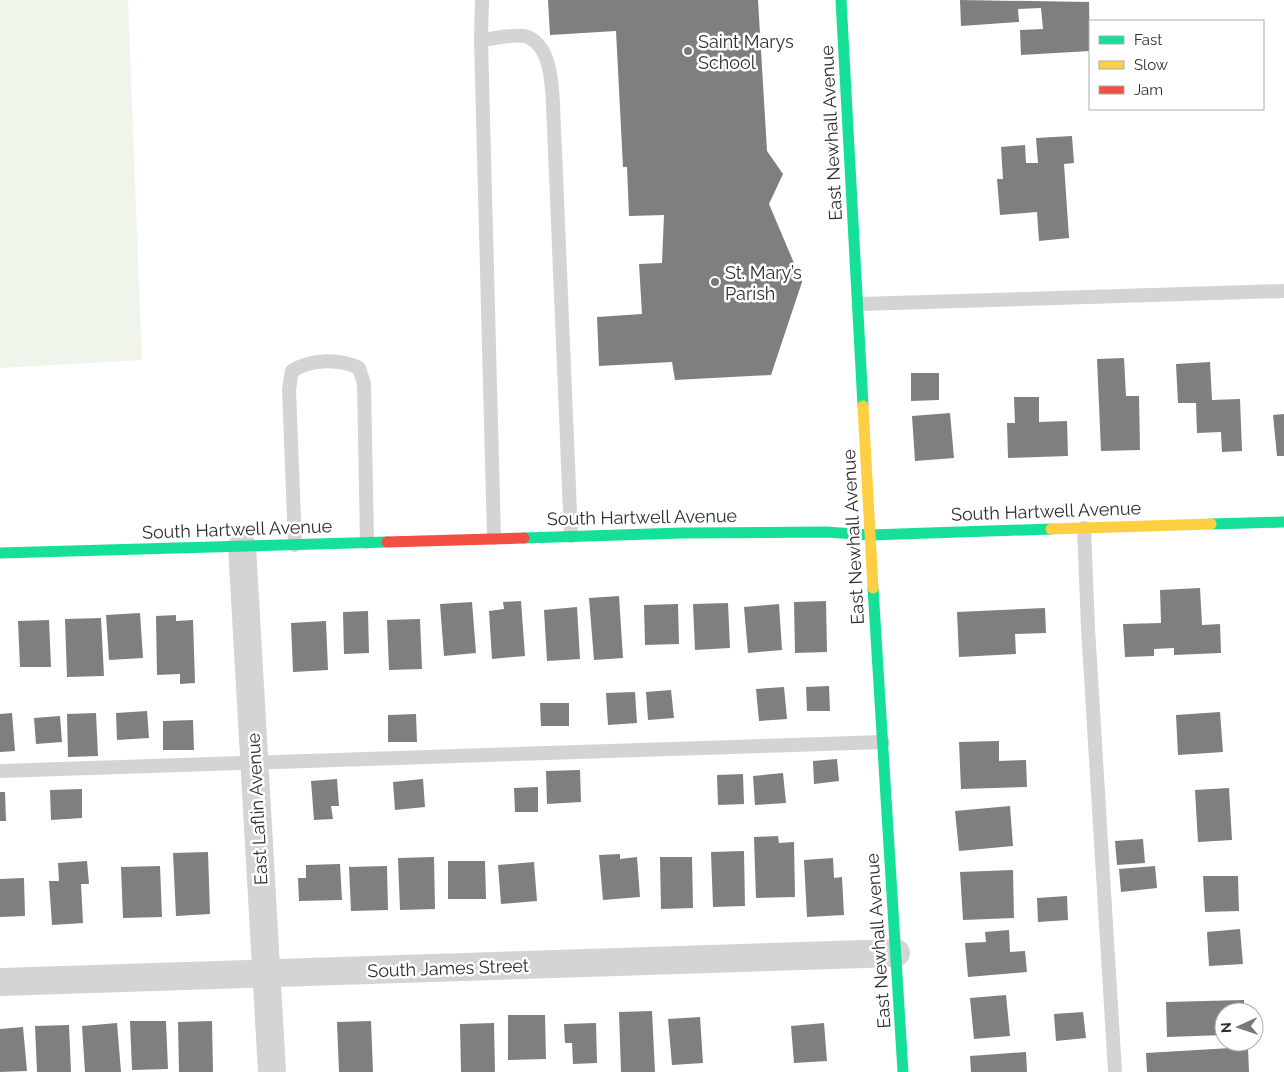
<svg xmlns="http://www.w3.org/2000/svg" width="1284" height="1072" font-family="Raleway,sans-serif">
	<rect width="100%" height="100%" fill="#fff"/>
	<path fill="#f0f5ec" d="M0,0H128L142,360L0,368Z"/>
	<path fill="#7f7f7f" d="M548,0H758L767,151L783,174L769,204L802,282L771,375L675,380L672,362L599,366L597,317L642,314L639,264L662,263L664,215L629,216L627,167H623L616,31L550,35Z
		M960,0L1089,2L1090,51L1021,55L1020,30L1043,29L1041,8L1018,9L1019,22L961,26Z
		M1072,136L1074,163L1064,164L1069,238L1039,241L1037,212L1000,215L997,179H1003L1001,147L1025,145L1026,163H1038L1036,138Z
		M1124,358L1126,396H1139L1140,450L1101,451L1097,359Z
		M1210,362L1212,400L1240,399L1242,451L1222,452L1221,432L1197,433L1196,403H1178L1176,364Z
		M911,373H939V400L911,401Z
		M1014,397H1039V422L1067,421L1068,456L1008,458L1007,423H1015Z
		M950,413L954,458L915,461L912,416Z
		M1284,414V456H1277L1273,415Z
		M1200,588L1202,625L1220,624L1221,653L1174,655V648L1154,649V656L1125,657L1123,624L1161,623L1160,590Z
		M619,596L623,658L594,660L589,598Z
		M521,601L525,656L492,659L489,611L504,609L503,602Z
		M826,601L827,652L795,653L794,602Z
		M472,602L476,653L444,656L440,604Z
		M728,603L730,648L695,650L693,604Z
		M678,604L679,644L645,645L644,605Z
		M779,604L782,650L748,653L744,607Z
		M577,607L580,659L547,661L544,610Z
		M1045,608L1046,633L1015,634L1016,654L959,657L957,612Z
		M368,611L369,653L344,654L343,612Z
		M140,613L143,658L109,660L106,615Z
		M176,615V621L193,620L195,683L180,684V674L157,675L156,616Z
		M101,618L104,676L67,677L65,619Z
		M420,619L422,669L389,670L387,620Z
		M49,620L51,667H20L18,621Z
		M326,621L328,670L293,672L291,623Z
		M829,686L830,711H807L806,687Z
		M784,687L787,719L759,721L756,689Z
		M671,690L674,718L648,720L646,692Z
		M635,692L637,723L608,725L606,693Z
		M540,703H569V726H541Z
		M147,711L149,738L117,740L116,713Z
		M1220,712L1223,752L1178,755L1176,715Z
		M12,713L15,751L0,752V714Z
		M96,713L98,756L68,757L67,714Z
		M416,714L417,742H388V715Z
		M60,716L62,742L36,744L34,718Z
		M193,720L194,750H163V721Z
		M999,741V761L1026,760L1027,787L961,789L959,742Z
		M837,759L839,781L814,784L813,761Z
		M580,770L581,802L547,804L546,771Z
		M783,773L786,803L755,805L753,776Z
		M743,774L744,804L718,805L717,775Z
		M337,779L339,806H331L333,819L314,820L311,781Z
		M423,779L425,807L395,810L393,782Z
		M538,787V812H515L514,788Z
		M1229,788L1232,840L1198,842L1195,790Z
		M82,789V818L51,820L50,790Z
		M0,792H5L6,821H0Z
		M1010,806L1013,846L959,851L955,811Z
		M778,836L779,843L794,842L795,897L756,898L754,837Z
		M1143,839L1145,863L1117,865L1115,841Z
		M744,851L745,906L713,907L711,852Z
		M208,852L210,914L176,916L173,853Z
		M620,854V859L637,857L640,897L603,900L599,855Z
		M434,857L435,909L400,910L398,858Z
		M660,857H692L693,908L661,909Z
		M833,858L834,878L842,877L844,915L807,917L804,860Z
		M87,861L89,884H81L83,923L52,925L49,881H59L58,863Z
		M448,861H485L486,899H448Z
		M534,862L537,901L501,904L498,865Z
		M340,864L342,900L299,901L298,878H306V865Z
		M160,866L162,917L123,918L121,867Z
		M387,866L388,910L351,911L349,867Z
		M1155,866L1157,888L1121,892L1119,869Z
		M1013,870L1014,918L963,920L960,872Z
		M1203,876H1238L1239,911L1205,912Z
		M24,878L25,916L0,917V879Z
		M1067,896L1068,920L1038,922L1037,898Z
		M1240,929L1243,964L1209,966L1207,932Z
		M1009,930L1010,952L1025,951L1027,972L968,977L965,943L986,942L985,932Z
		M1006,995L1010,1036L974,1039L970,998Z
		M1244,1000V1012H1224V1035L1167,1037L1166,1002Z
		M652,1011L655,1072H621L619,1012Z
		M1083,1012L1086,1038L1056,1041L1054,1014Z
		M508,1015H545L546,1059L508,1060Z
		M700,1017L703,1063L672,1065L668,1019Z
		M130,1021H166L168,1069L132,1070Z
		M212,1021L213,1072H179L178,1022Z
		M371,1021L373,1072H339L337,1022Z
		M117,1023L121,1072H85L82,1026Z
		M494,1023L495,1072H461L460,1024Z
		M596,1023L597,1063L573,1064L572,1043H565L564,1024Z
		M824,1023L827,1061L794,1063L791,1026Z
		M69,1025L71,1072H37L35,1026Z
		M23,1027L27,1071L0,1072V1029Z
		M1248,1047L1249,1072H1147L1146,1053Z
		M1026,1052L1027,1072H971L970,1056Z"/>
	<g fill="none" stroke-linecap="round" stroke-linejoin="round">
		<path stroke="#d4d4d4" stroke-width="14" d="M482,0L481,40L494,538
			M481,40C493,39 512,34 524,36C556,43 552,101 554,127L571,536
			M859,304L1284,291
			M1084,528L1088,628L1115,1072
			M295,545L289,389L292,371C311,359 339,358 359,368L364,384L367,542
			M0,771L883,742"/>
		<path stroke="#d4d4d4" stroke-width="28" d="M242,546L272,1072
			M0,982L896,953"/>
		<path stroke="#16e098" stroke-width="11" d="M841,0L863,406
			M1211,524L1284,522
			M524,538L682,533L826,532L870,535L1051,529
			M0,553L387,542
			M873,588L903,1072"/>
		<path stroke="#ffcf43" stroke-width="11" d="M863,406L873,588
			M1051,529L1211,524"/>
		<path stroke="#f24e42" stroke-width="11" d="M387,542L524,538"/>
	</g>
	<g fill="#787878" stroke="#fff" stroke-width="2">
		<circle cx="688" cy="51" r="5"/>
		<circle cx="715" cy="282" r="5"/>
	</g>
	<g text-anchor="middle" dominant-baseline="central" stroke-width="5" stroke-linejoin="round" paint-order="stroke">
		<g font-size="18" fill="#2f2f2f" stroke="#fff" text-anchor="start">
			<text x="698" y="41">Saint Marys<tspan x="698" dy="21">School</tspan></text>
			<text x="725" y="272">St. Mary’s<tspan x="725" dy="21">Parish</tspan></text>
		</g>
		<g font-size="18" fill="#2f2f2f" stroke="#fff">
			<text transform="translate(831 133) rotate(-93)">East Newhall Avenue</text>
			<text transform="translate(1046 511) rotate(-2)">South Hartwell Avenue</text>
			<text transform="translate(642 517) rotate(-1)">South Hartwell Avenue</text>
			<text transform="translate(237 529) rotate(-2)">South Hartwell Avenue</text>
			<text transform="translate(853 537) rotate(-93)">East Newhall Avenue</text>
			<text transform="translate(257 809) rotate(-93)">East Laflin Avenue</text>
			<text transform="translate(878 941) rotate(-94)">East Newhall Avenue</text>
			<text transform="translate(448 968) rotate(-2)">South James Street</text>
		</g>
	</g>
	<rect x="1089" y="20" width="175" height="90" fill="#ffffff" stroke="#acacac"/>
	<rect x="1099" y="36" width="25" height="8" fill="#16e098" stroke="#acacac"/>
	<text x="1134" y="45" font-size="15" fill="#2f2f2f">Fast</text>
	<rect x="1099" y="61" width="25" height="8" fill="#ffcf43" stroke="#acacac"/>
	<text x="1134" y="70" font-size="15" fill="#2f2f2f">Slow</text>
	<rect x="1099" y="86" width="25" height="8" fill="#f24e42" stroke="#acacac"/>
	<text x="1134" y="95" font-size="15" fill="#2f2f2f">Jam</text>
	<g transform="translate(1239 1027) rotate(267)"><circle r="24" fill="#ffffff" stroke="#acacac"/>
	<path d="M0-4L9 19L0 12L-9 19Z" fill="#787878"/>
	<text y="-8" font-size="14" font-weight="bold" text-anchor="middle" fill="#2f2f2f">N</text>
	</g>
</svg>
